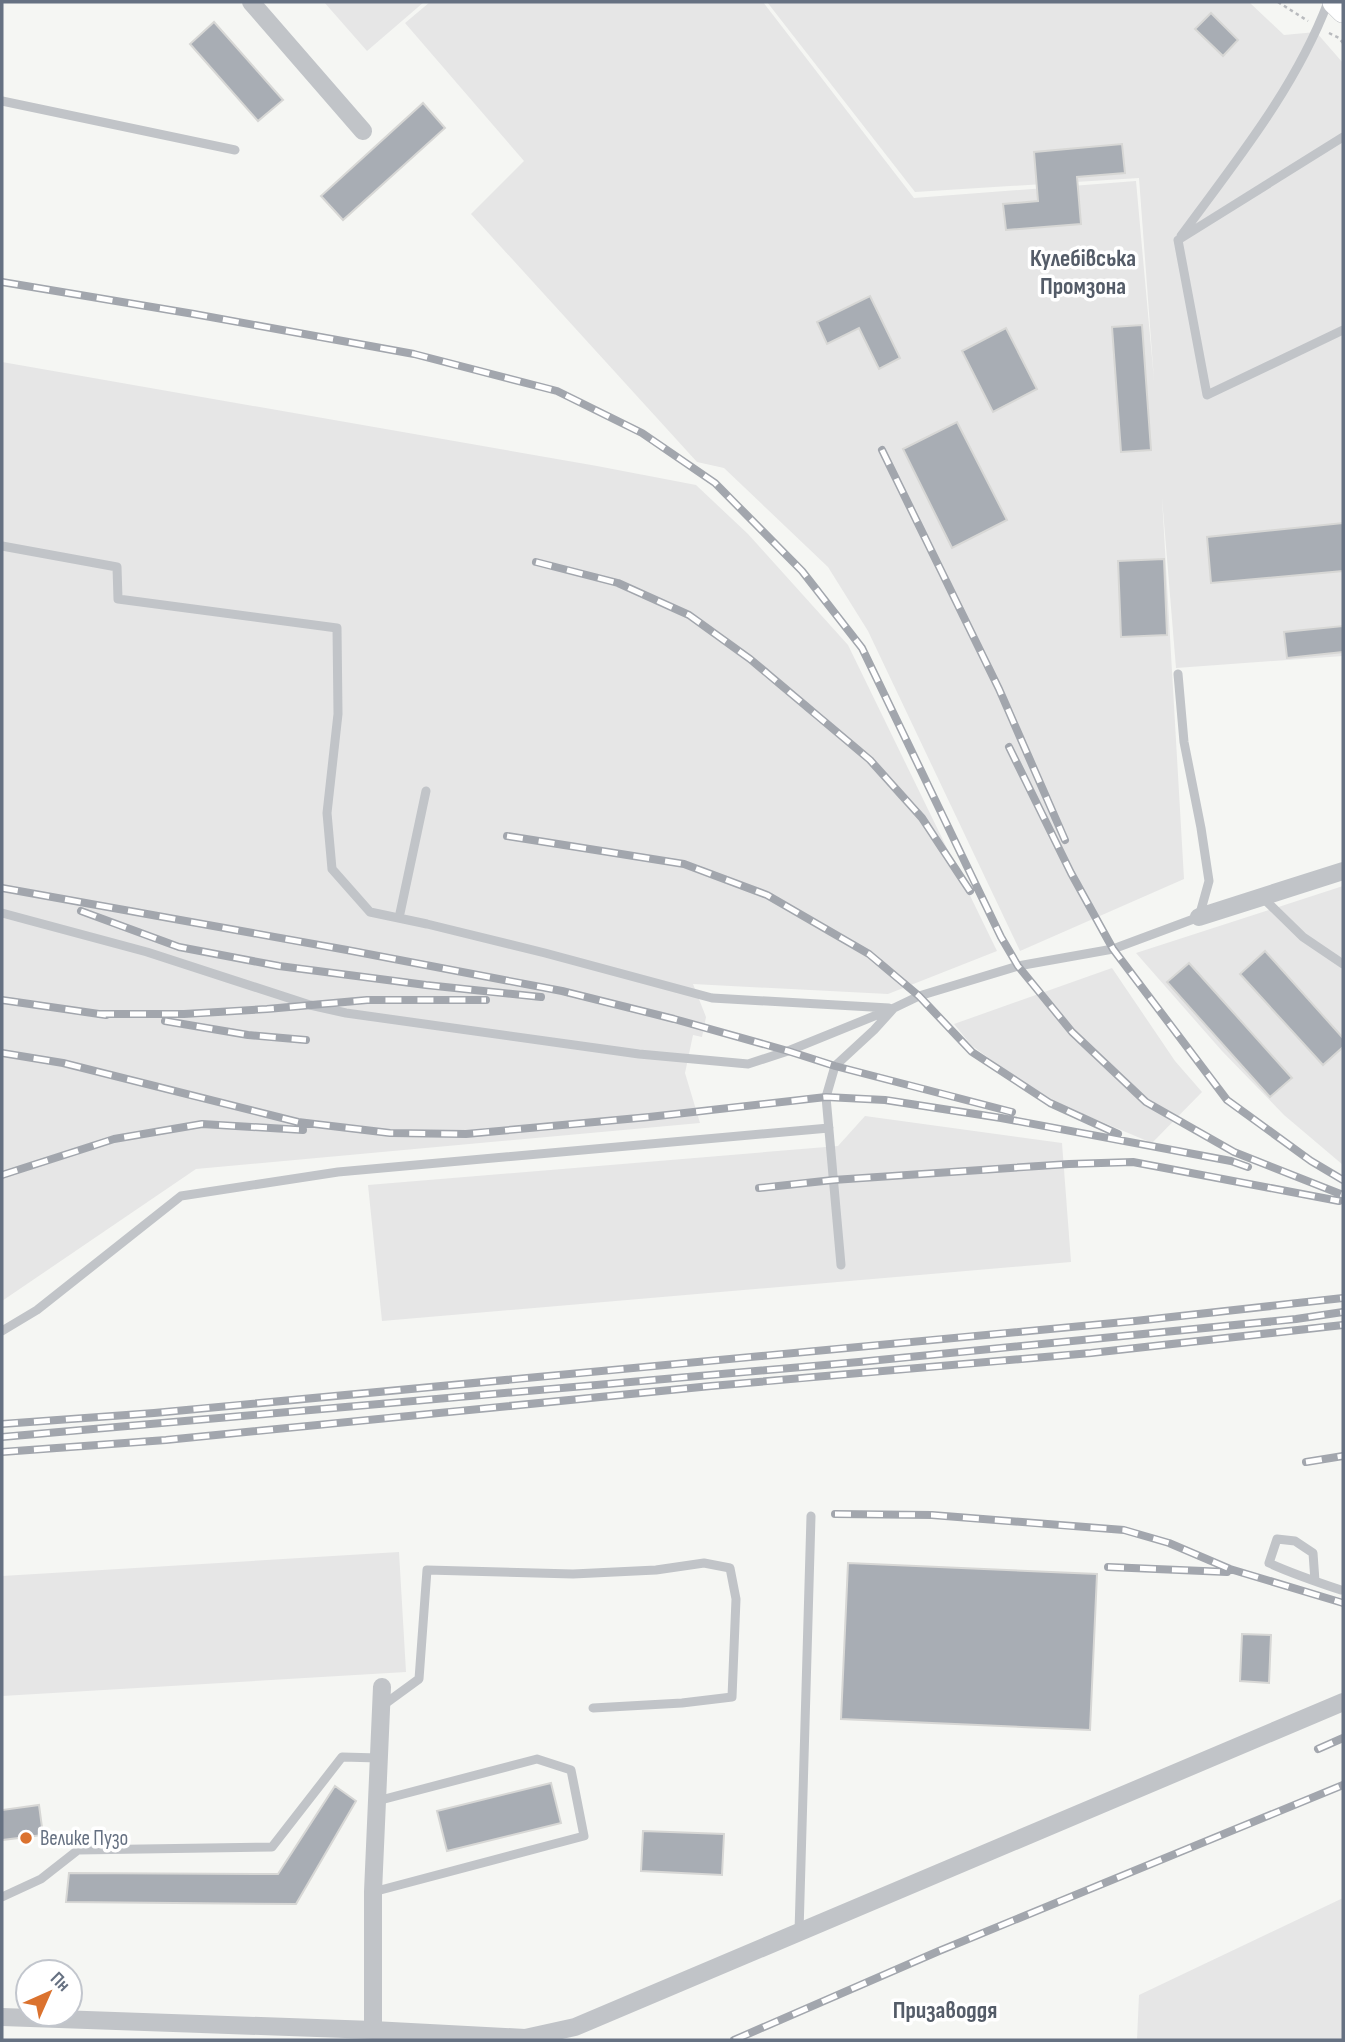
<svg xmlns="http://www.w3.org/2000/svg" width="1345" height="2042" font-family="'Sofia Sans Condensed',sans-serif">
	<rect width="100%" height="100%" fill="#f5f6f3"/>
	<path fill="#e6e6e6" d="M324,2H424L367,51Z
		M430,2H763L914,198L1136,181L1154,380L1139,178L915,192L767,2H1249L1284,35L1316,32L1343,63V656L1176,668L1162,498L1184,879L1020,951L868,631L828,567L724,468L697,462L471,214L524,161L405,23Z
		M2,362L597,466L696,485L748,534L848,645L997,951L888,994L693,984L706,1017L702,1037L693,1035L685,1073L700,1123L196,1169L2,1301Z
		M1343,886V1165L1284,1115L1222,1051L1136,953Z
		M1112,968L1175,1061L1202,1092L1152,1143L1059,1104L1013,1076L971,1045L954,1024Z
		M865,1116L1062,1143L1071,1262L382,1321L368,1185L838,1146Z
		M399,1552L406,1672L2,1696V1576Z
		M1343,1898V2040H1137L1139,1995Z"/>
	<path fill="#a8adb4" stroke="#d7d7d5" stroke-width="2" d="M1211,13L1238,40L1223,56L1195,29Z
		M214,22L283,100L258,121L190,44Z
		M423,103L445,128L343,220L321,196Z
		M1122,144L1125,173L1077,177L1081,224L1006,230L1003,204L1038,201L1034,152Z
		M870,296L900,358L879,369L859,328L827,344L817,322Z
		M1142,325L1151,450L1121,452L1112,327Z
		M1006,328L1037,389L993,412L962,351Z
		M957,422L1007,520L952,548L903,449Z
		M1343,523V571L1211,583L1207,537Z
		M1164,559L1167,635L1121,637L1118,561Z
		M1343,626V652L1287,658L1284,632Z
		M1265,951L1343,1038V1047L1323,1065L1240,974Z
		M1189,963L1292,1078L1270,1097L1167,982Z
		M848,1563L1097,1574L1090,1730L841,1719Z
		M1242,1634L1271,1635L1269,1683L1240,1681Z
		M551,1783L561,1823L447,1851L437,1811Z
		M335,1786L356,1801L296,1904L66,1902L69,1873L278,1874Z
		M39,1805L43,1835L2,1840V1810Z
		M643,1831L724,1834L722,1875L641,1871Z"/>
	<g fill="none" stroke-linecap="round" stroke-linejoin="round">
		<defs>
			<path id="secondary" d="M1334,2L1343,11"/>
		</defs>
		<use href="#secondary" stroke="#b4b7bc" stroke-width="24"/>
		<path stroke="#b9bbbe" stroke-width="2.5" stroke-dasharray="3.5 3.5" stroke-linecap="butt" d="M1278,2L1308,21
			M1329,33L1339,38L1343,43"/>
		<path stroke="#c1c4c8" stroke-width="9" d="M2,101L235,150
			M1343,137L1178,240L1207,395L1343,330
			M1181,236C1235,162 1295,89 1328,2
			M2,546L117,567L118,599L337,628L338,714L327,813L332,869L370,912L427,924L545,953L712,998L889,1008
			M1263,898L1303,937L1343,964
			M2,913L147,952L310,1005L346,1013L639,1054L748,1064L788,1051L894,1008L919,996L1018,966L1113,949L1199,917L1209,881L1201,828L1184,742L1178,674
			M399,918L426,791
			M841,1265L826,1097L835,1066L874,1030L893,1009
			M2,1331L37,1310L181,1196L338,1172L829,1128
			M1315,1581L1313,1553L1295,1541L1277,1539L1269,1563C1293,1574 1317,1582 1341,1590H1343
			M382,1706L419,1679L427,1570L573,1574L656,1570L704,1563L730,1568L736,1599L732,1697L682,1703L593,1708
			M373,1892L584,1836L571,1770L537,1759L377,1801
			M2,1897L41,1879L78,1850L272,1847L342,1757L379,1758
			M799,1932L811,1516"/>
		<path stroke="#c1c4c8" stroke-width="18" d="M251,2L363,131
			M1199,917L1343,871
			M2,2017L373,2030L525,2038L575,2027L1343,1702
			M373,2030V1892L382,1687"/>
		<use href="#secondary" stroke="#fff" stroke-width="23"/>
		<defs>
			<path id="rail" d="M2,282L194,314L414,354L557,391L642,433L715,483L802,571L862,648L1001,937L1018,966L1072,1032L1146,1102L1234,1152L1343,1195
				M882,450L999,689L1065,840
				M536,562L618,583L689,615L750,659L870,760L922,818L970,891
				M1009,747L1071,873L1113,949L1227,1100L1311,1161L1343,1180
				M507,836L684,864L767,895L869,954L919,996L972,1052L1050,1103L1118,1134
				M2,888L347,950L562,991L674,1019L788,1051L835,1066L1012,1112
				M81,911L179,947L279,966L426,985L541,997
				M2,1000L106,1015
				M98,1014H184L267,1009L367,1000H486
				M165,1021L248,1035L306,1040
				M2,1053L63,1063L298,1122L390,1133L466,1134L649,1117L826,1097L885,1100L1001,1118L1231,1161L1248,1167
				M2,1175L114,1139L202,1124L303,1130
				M759,1188L833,1180L1069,1164L1133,1162L1339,1201
				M2,1424L154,1413L1135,1321L1343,1298
				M2,1437L859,1362L1296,1319L1343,1312
				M2,1452L166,1440L711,1386L1091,1353L1343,1325
				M1306,1462L1343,1456
				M835,1514L932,1515L1124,1530L1169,1543L1230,1569L1343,1603
				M1108,1567L1227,1572
				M1318,1749L1343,1738
				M734,2040L939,1951L1343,1785"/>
		</defs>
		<use href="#rail" stroke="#a2a6ad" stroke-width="8"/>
		<use href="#rail" stroke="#fff" stroke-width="5" stroke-dasharray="16" stroke-linecap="butt"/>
	</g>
	<circle fill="#db722e" stroke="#fff" stroke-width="2.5" cx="26" cy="1838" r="7"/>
	<g text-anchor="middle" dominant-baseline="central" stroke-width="7" stroke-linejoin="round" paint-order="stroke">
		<g font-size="21" fill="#667182" stroke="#fff" text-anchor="start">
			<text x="40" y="1838">Велике Пузо</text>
		</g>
		<g font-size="24" font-weight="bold" fill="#545c68" stroke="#fff">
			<text x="1083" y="258">Кулебівська<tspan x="1083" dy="28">Промзона</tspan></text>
			<text x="945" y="2010">Призаводдя</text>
		</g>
	</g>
	<rect width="1345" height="2042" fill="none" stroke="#667182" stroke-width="7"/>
	<g transform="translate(49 1993) rotate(45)"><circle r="33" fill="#ffffff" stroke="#c2c6cd" stroke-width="2"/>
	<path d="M0-5L12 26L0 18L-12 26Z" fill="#db722e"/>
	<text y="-10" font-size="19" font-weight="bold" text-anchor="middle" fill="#667182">Пн</text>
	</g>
</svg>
